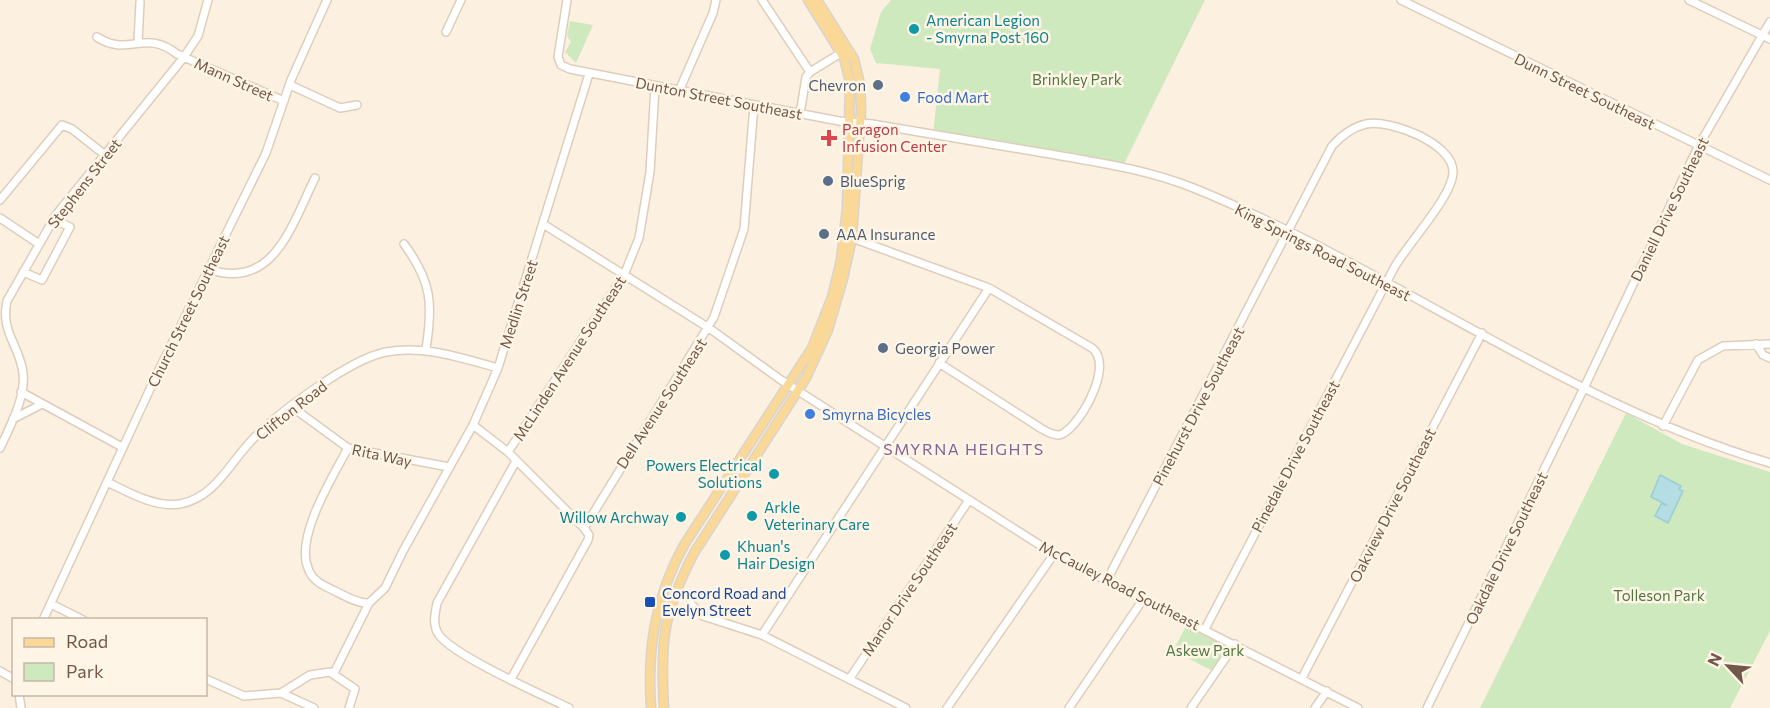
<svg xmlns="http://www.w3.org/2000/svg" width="1770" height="708" font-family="Commissioner,sans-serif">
	<rect width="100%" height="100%" fill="#fcf1e0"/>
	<path fill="#cfe9bf" d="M891,0H1205L1123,166L933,134L940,69L876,63L870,49L881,12Z
		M570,21L593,25L576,63L565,52L571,42L567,36Z
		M1626,413L1682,444L1770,472V631L1730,708H1480Z
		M1187,624L1229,645L1213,671L1173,651Z"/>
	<path fill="#b5dde4" stroke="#9cccd6" stroke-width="1.5" d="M1660,475L1681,486L1679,489L1683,491L1668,523L1655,516L1661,504L1667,505L1651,497Z"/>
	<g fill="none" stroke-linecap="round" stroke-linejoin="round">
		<defs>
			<path id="minor" d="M567,0L558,57L561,65L570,69L839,121L872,124C929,134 987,143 1044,153C1096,162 1147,169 1196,189C1392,269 1566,403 1770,463
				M762,0L810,72
				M1401,0L1770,180
				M1689,0L1770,39
				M446,32L461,0
				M97,37C129,58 144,28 177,54L284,101
				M138,42L140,2
				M810,72L841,53
				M290,85L340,108L357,105
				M679,91L713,13L716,0
				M800,114L806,77L810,72
				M0,200L62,125L72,129L105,155
				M0,218L39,244
				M543,224L709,328L781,380L1054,554L1358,708
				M852,238L989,288L1092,348C1116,366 1076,433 1059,435C1053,435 1047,432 1042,429L939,363
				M404,244C432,282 433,304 426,349
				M208,269C274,292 292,224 315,178
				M23,272L42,280L70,227L53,219
				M1756,344L1763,355L1770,358
				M21,392L122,447
				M292,407L348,448L449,467
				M13,419L42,404
				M473,425L508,452L584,528
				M1663,426L1698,360L1723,346L1770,344
				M0,448C10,427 26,397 23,373C20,346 0,332 7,301L56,215L184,57L198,36L208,0
				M348,448C333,476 295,537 308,568C312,581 324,586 335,591C345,596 358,604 369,603
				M508,452L624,275L639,238L650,172L655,87
				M516,461L437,603C435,614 432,625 439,635C456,657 541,694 569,708
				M107,482C128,492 155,508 180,504C216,497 230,462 253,439C279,412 350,359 386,352C425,345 461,358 498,368
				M1107,580L1332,146C1342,135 1352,127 1366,124C1390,119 1452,143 1453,171C1454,195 1408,243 1394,268L1205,629
				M369,603L385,588L403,551L473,425L498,368L589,74
				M51,604L83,620
				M691,604L703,616L762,635L906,708
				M43,620L157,374L266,153L291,80L327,0
				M762,635L989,288
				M0,671L14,679
				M334,673L369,603
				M850,678L969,500
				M1302,678L1482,333
				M206,679L244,696L281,693
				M511,679L588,540L589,535L584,528L586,525L714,317L744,229L754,105
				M281,693L310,675L330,672L355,689L349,708
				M281,693L314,708
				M19,694L21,708
				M947,708L1054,554
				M1069,708L1144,598
				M1191,708L1235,644
				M1315,708L1327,691
				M1427,708L1584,388L1698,147L1770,22"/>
			<path id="major" d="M651,708C647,648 655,598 684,545L812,348L832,297L841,260L847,208L850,82L844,58L808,0
				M664,708C660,642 663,613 694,553L806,378L828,330L843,279L852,238L861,110L860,84L854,59L817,0"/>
		</defs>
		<use href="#minor" stroke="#dfcdbc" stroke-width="10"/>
		<use href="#major" stroke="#dad4cf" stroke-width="11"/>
		<use href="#minor" stroke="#fff" stroke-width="7"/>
		<use href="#major" stroke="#fad898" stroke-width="8"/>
	</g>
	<g fill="#0f9aa8" stroke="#fff5e6" stroke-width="2">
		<circle cx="914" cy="29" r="6"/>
		<circle cx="774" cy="474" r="6"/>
		<circle cx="752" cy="516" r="6"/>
		<circle cx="681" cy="517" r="6"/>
		<circle cx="725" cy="555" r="6"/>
	</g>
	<g fill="#5c6f8a" stroke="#fff5e6" stroke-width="2">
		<circle cx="878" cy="85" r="6"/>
		<circle cx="828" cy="181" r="6"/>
		<circle cx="824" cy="234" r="6"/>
		<circle cx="883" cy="348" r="6"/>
	</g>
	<g fill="#3f7fe0" stroke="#fff5e6" stroke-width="2">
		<circle cx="905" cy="97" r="6"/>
		<circle cx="810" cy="414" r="6"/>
	</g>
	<path fill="#e0444e" stroke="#fff5e6" stroke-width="2" d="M826 129h6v6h6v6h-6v6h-6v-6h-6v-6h6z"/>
	<rect fill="#1a4fb4" stroke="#fff5e6" stroke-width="2" x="644" y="596" width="12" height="12" rx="3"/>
	<g text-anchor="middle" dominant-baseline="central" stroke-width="5" stroke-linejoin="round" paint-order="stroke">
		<g font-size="15" fill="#0d838f" stroke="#fff5e6" text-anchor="start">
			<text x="926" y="20">American Legion<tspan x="926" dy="17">- Smyrna Post 160</tspan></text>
			<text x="762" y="465" text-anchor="end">Powers Electrical<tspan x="762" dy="17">Solutions</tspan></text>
			<text x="764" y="507">Arkle<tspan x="764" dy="17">Veterinary Care</tspan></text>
			<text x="669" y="517" text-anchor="end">Willow Archway</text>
			<text x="737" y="546">Khuan's<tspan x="737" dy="17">Hair Design</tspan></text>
		</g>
		<g font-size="15" fill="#725848" stroke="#fff5e6">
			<text transform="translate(234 79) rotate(24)">Mann Street</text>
			<text transform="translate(1585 91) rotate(26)">Dunn Street Southeast</text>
			<text transform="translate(719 98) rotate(11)">Dunton Street Southeast</text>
			<text transform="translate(84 183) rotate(-52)">Stephens Street</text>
			<text transform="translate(1669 209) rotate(-64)">Daniell Drive Southeast</text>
			<text transform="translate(1323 252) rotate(27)">King Springs Road Southeast</text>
			<text transform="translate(518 304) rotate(-72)">Medlin Street</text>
			<text transform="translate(188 311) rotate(-64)">Church Street Southeast</text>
			<text transform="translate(569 358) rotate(-57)">McLinden Avenue Southeast</text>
			<text transform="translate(661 403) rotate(-57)">Dell Avenue Southeast</text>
			<text transform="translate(1198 406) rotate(-62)">Pinehurst Drive Southeast</text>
			<text transform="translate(291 410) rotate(-38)">Clifton Road</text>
			<text transform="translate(382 455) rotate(12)">Rita Way</text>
			<text transform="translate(1295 456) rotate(-62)">Pinedale Drive Southeast</text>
			<text transform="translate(1392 505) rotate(-63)">Oakview Drive Southeast</text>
			<text transform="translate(1506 548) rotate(-64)">Oakdale Drive Southeast</text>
			<text transform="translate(1120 585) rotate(27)">McCauley Road Southeast</text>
			<text transform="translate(909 589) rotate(-56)">Manor Drive Southeast</text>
		</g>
		<g font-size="15" fill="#507840" stroke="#fff5e6">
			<text x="1077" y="79">Brinkley Park</text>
			<text x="1659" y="595">Tolleson Park</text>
			<text x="1205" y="650">Askew Park</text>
		</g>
		<g font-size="15" fill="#4e5e75" stroke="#fff5e6" text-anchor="start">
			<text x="866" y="85" text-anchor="end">Chevron</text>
			<text x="840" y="181">BlueSprig</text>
			<text x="836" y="234">AAA Insurance</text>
			<text x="895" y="348">Georgia Power</text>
		</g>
		<g font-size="15" fill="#366cbe" stroke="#fff5e6" text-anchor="start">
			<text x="917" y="97">Food Mart</text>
			<text x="822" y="414">Smyrna Bicycles</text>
		</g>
		<g font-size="15" fill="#be3a42" stroke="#fff5e6" text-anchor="start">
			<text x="842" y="129">Paragon<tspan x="842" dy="17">Infusion Center</tspan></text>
		</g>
		<g font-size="15" fill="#164399" stroke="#fff5e6" text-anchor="start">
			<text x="662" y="593">Concord Road and<tspan x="662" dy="17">Evelyn Street</tspan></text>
		</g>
		<g font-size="16" letter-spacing="1.5" fill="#856395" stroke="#fff5e6">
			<text x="964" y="448">SMYRNA HEIGHTS</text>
		</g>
	</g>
	<rect x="12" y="618" width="195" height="78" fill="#fff5e6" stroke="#c7b6a7" stroke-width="1.5"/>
	<rect x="24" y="638" width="30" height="9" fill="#fad898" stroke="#c7b6a7" stroke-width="1.5"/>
	<text x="66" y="648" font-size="18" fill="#725848">Road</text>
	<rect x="24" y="663" width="30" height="18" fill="#cfe9bf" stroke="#c7b6a7" stroke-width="1.5"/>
	<text x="66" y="678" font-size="18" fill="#725848">Park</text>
	<g transform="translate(1728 666) rotate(296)" stroke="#fff5e6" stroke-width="4.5" paint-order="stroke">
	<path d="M0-4.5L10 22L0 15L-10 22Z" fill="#725848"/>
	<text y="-9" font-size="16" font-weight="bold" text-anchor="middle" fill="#725848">N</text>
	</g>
</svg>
